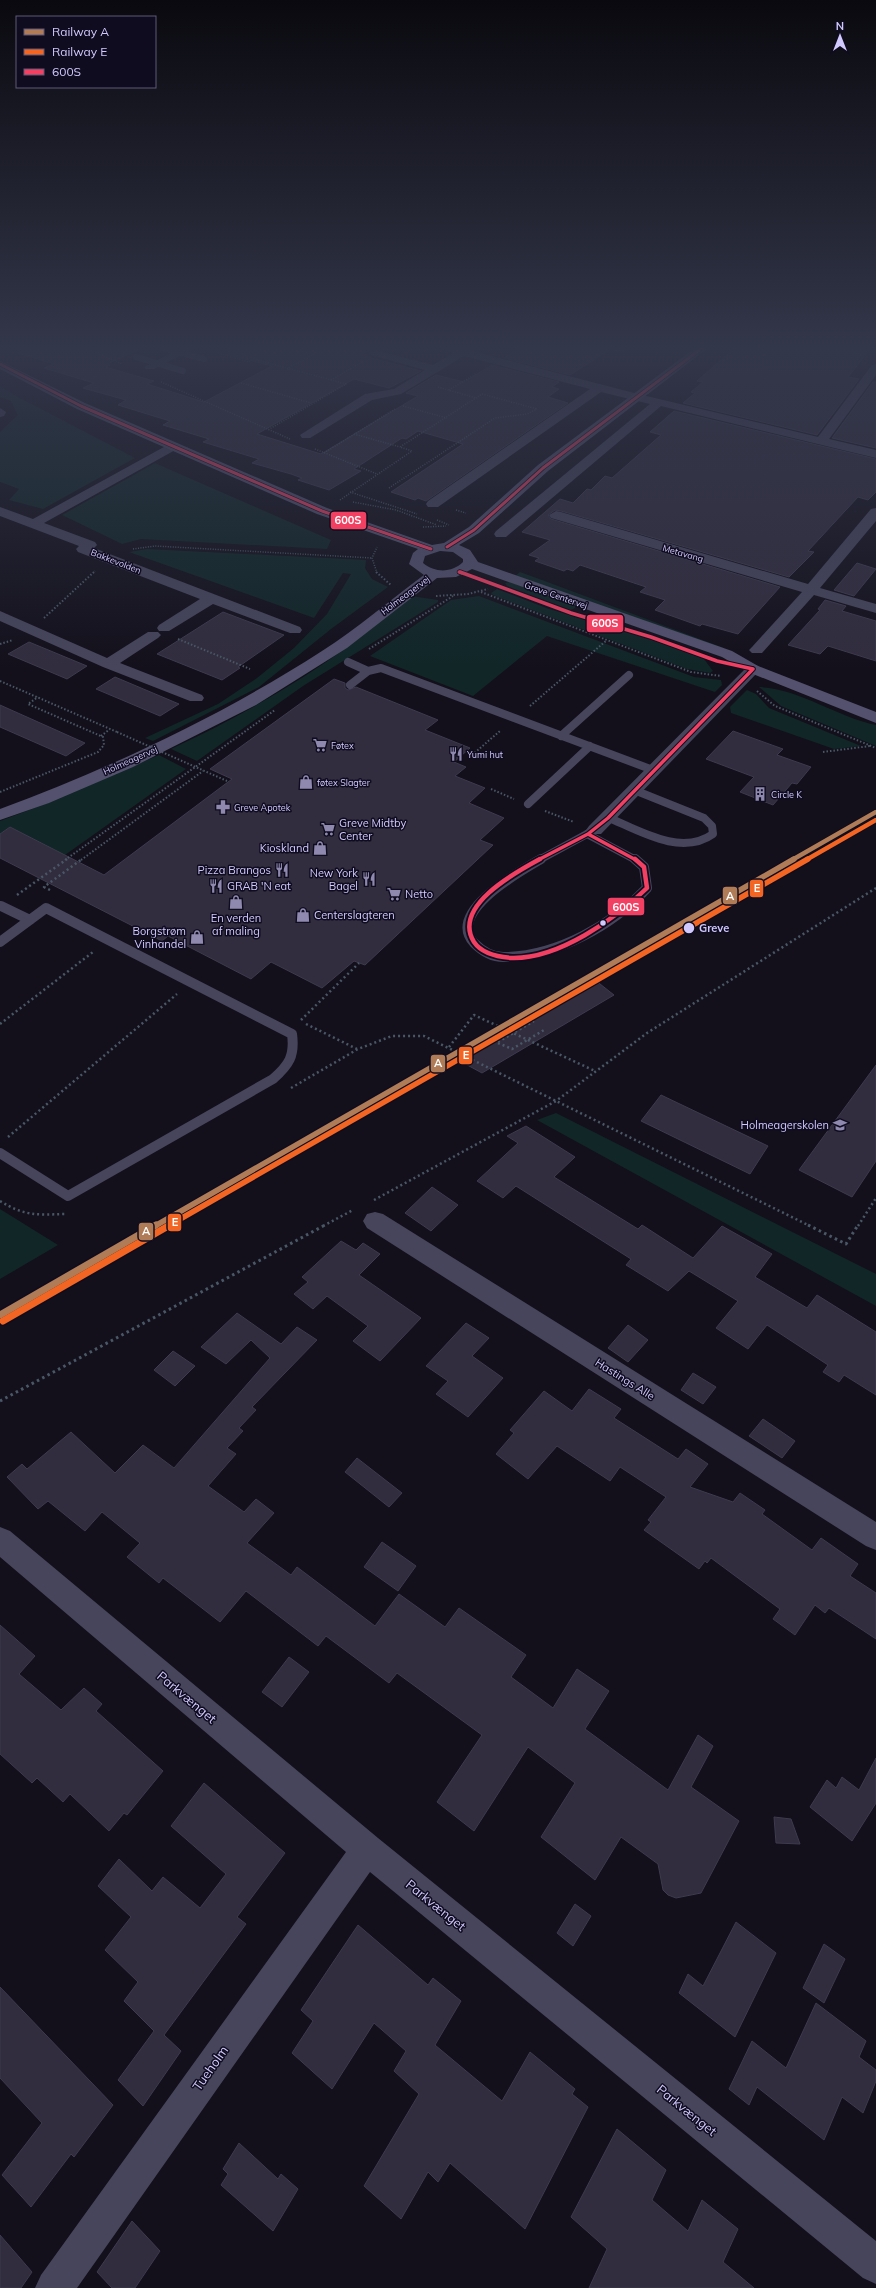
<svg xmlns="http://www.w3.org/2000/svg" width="876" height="2288" font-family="Mulish,sans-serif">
	<rect width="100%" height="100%" fill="#13101b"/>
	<path fill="#102627" d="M0,386L16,396L135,458L43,509L9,500L19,489L0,482V432L18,415L11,401L0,397Z
		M155,463L331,540L327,549L141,539L122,544L62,515Z
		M147,549L366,560L365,568L372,579L388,587L331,629L259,687L153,741L145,738L218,704L257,678L294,648L327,614L351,574L343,573L314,618L129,552Z
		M520,572L542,580L724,648L722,649L513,578Z
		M510,582L575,606V608L571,610L507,586L505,583Z
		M497,589L549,609L638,635L704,659L713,671L710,673L687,669L493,595L491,593Z
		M411,596L438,600V602L303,686L197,761L171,749C233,720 294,686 349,646C371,630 390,613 411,596Z
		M479,596L694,677L721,680L722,685L715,692L547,636L473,696L370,656L451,600Z
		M759,687C798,688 837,717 876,725V746L781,706Z
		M747,690L756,694L769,708L861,746L834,749L731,713L730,707Z
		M159,755L186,769L65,855L10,827L0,834V821L56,800Z
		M556,1113L876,1274V1306L537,1120Z
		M0,1209L58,1245L0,1279Z"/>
	<path fill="#312d3e" stroke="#3e3a4f" d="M19,348H142L107,364L110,365L105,367L154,381L147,384L204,402L272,366L229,355L230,348H296L310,352L317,348H373L360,355L421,371L389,388L354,379L257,434L321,454L418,396L406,393L436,375L464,382L492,365L559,382L552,387L559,389L548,397L568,403L426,501L418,498L415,500L391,492L463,444L418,431L406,439L402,438L354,469L361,471L329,490L298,480L302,478L291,474L252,463L259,459L203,442L209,439L163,425L170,421L118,405L126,400L83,388L94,383L44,368L54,364L18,353Z
		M520,348H607L609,350L570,375L504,358Z
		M735,348H871L848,377L859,379L817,435L683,403L695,393L691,392L703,382L697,381Z
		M873,382H876V448L832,438Z
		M674,411L876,459V492L868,500L858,497L808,551L814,552L789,577L561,511L555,510L548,515L551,519L780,587L738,634L702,624L700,626L655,610L665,600L640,592L646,587L580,565L573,571L567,569L564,571L535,561L539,558L529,555L550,540L522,532L560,499L573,503L587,489L591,490L605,476L612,478L661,435L650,432Z
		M857,563L876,569L854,596L834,590Z
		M825,600L846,606L842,611L876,621V661L828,646L820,654L788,645L820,610L818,609Z
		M223,612L284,635L238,667L240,668L222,680L157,654Z
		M29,642L87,666L67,679L8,654Z
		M115,677L179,704L160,716L96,689Z
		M334,679L345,683V688L348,690L356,687L438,720L425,730L470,748L454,762L466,767L455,776L485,788L469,803L504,818L480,840L493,845L365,965L354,961L322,988L271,962L251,979L168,936L162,941L0,858V834L10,827L104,875L232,779L210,769Z
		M0,705L85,743L66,756L0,727Z
		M733,731L783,749L777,755L811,767L797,784L792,783L773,805L740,792L754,777L706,759Z
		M595,980L614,995L482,1073L458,1060Z
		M876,1065V1161L852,1197L799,1170Z
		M661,1095L768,1146L750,1174L641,1121Z
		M526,1126L575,1157L554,1177L638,1229L642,1225L693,1258L722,1226L772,1254L755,1277L807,1308L817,1295L876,1332V1395L844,1375L839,1382L823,1372L828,1365L767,1325L748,1349L716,1328L738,1301L689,1271L668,1291L626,1265L631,1259L516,1186L503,1198L477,1181L518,1143L507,1136Z
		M432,1187L458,1205L431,1231L405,1213Z
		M341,1241L356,1250L363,1243L380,1254L359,1275L421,1318L380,1361L353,1341L368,1326L327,1296L313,1309L294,1294L308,1282L302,1277Z
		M237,1313L281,1344L297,1327L317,1340L252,1407L256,1410L239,1428L243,1431L227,1448L236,1454L208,1486L244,1512L256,1499L274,1513L247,1543L291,1575L297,1567L375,1626L399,1594L445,1627L459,1608L526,1655L511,1677L553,1708L577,1669L609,1691L585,1729L668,1790L698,1735L713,1746L691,1787L739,1821L701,1893L676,1898L668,1895L663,1890L658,1864L621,1837L595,1880L541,1837L575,1783L528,1747L474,1831L437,1802L482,1735L397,1673L389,1683L326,1636L318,1646L246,1591L220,1622L163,1578L159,1583L127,1557L140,1543L102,1512L85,1531L48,1501L38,1509L7,1477L22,1464L27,1469L71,1432L115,1473L143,1445L174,1468L270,1358L251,1340L226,1364L201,1347Z
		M466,1323L489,1338L472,1356L503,1378L468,1417L436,1394L448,1381L426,1366Z
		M628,1325L648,1340L628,1362L608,1348Z
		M173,1351L195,1366L175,1386L154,1370Z
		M693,1373L716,1387L703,1404L681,1390Z
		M589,1389L621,1409L614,1418L678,1459L686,1449L708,1464L690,1487L733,1502L740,1493L765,1510L762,1514L812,1550L821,1538L858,1564L850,1576L876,1593V1639L829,1608L825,1613L815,1605L795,1635L773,1619L780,1609L711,1558L707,1563L705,1561L699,1569L644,1530L651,1522L648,1520L666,1497L620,1467L610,1481L557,1446L528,1479L496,1454L514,1433L510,1430L544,1391L572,1411Z
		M763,1419L795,1441L782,1458L749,1436Z
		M357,1458L402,1493L389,1507L345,1472Z
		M382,1542L416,1566L398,1591L364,1567Z
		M0,1625L35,1656L19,1674L61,1710L84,1688L102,1704L96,1711L163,1771L127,1815L124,1813L109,1831L70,1794L63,1802L37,1778L32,1783L0,1754Z
		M289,1657L309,1672L282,1707L262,1692Z
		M876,1758V1803L852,1841L810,1807L827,1780L836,1788L842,1777L859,1790Z
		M204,1783L285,1853L237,1917L246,1924L164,2035L181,2051L143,2106L118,2080L154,2031L124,2001L138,1982L105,1950L131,1917L98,1886L119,1859L152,1891L163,1877L200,1908L226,1874L171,1826Z
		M774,1817L791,1819L800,1844L776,1843Z
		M575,1904L591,1916L573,1946L557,1933Z
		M736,1922L776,1953L735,2037L679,1993L688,1974L703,1986Z
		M358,1925L428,1985L433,1978L461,2001L435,2045L502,2101L530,2052L575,2089L572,2094L588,2107L525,2229L450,2163L438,2182L428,2172L401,2219L364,2186L419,2094L394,2071L406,2051L374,2023L332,2089L292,2053L313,2021L301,2010Z
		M824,1944L845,1959L824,2003L803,1988Z
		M0,1987L113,2105L74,2157L71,2154L31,2207L2,2175L42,2123L0,2078Z
		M816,2003L866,2041L859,2057L876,2070V2081L863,2113L842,2097L824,2140L757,2087L749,2105L729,2089L752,2041L786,2068Z
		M617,2129L666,2170L652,2200L688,2231L702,2200L738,2229L723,2262L754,2288H589L607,2249L571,2217Z
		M239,2143L278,2179L281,2174L298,2189L273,2231L221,2185L228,2174L223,2169Z
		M132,2221L160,2251L135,2288H112L97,2272Z
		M0,2235L32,2272L21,2288H0Z"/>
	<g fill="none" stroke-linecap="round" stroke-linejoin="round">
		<path stroke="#495867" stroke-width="1.5" stroke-dasharray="1 1.5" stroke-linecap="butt" d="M86,348L122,364
			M308,348L312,349
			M218,353L249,362L254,359L346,384L268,430
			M287,369L320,351L312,349L314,348
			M331,380L362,362
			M161,382L290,439
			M241,383L311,403
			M438,387L476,398
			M449,390L477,373
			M403,406L447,418
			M354,434L400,447
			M315,449L377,474
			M324,453L395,409
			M389,488L495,418L527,414L537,409
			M350,492L417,514
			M340,500L412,451L400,447L482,394L537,409
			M353,502L396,510L437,525
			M456,510L466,513
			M437,520L449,525
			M423,527L446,526
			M133,549L155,546L372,558
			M93,573L95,571
			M377,573L372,558L377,547"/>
		<path stroke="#495867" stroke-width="2" stroke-dasharray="1.5 2" stroke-linecap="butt" d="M376,572L391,585
			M481,592L691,672L721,676
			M436,596L468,594L488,589
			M44,618L94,572
			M178,639L250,669
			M0,644L13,640
			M369,649L453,596
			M0,681L117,732
			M757,691L775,706L876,748
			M530,706L607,640
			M101,736L110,729
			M823,752L870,746
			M472,755L500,731
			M491,789L514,799
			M0,792L98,752L104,745L103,737L28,704L38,697
			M545,811L574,822
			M65,860L275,710
			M81,860L203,771"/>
		<path stroke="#495867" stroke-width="2.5" stroke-dasharray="2 3" stroke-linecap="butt" d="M50,890L44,887L82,859
			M17,895L67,859
			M301,1020L359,963
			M0,1024L93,952
			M306,1024L357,1049
			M498,1042L534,1021
			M498,1043L512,1049L544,1030
			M449,1047L474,1015L595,1071
			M291,1088L358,1049L392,1036H424L810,1226
			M8,1137L177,994
			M374,1200L556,1101L647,1033L876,888
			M0,1201C24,1216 37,1215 65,1214
			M323,1226L353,1210
			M858,1226L876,1198"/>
		<path stroke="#495867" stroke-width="3" stroke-dasharray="2.5 3.5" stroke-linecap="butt" d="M808,1225L846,1244L858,1225
			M0,1401L325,1225"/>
		<path stroke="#46455c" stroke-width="6" d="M163,348L204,359
			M136,357L183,371"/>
		<path stroke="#46455c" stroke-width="8" d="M348,662L368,671
			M350,685L368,671L381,668L653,770
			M561,736L629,675
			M528,804L590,746
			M607,817C638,830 681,857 713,834L712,826L704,818L634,790
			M587,834L636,860
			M587,834L595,830
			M539,860L587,834"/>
		<path stroke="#46455c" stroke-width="10" d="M541,859C519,872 446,912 474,943C483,952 493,958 506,957C557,956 613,925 647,888L644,867L635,859
			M1,906L30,920
			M0,942L46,908L292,1034C295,1056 289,1065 273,1079L68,1196L0,1153"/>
		<path fill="#46455c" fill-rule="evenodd" d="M181,348H195L154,369H146L144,367Z
			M443,348H474L472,351L638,394L818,437L872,365L876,364V375L829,439L876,450V458L661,406L506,537H496L494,534L496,531L650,404L601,392L438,507H428L426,504L428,501L590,389L464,356L401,394L372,400L310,438H302L300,435L365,394L394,389L425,370L371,355L369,353L371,351L375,350L433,365L453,353L444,350Z
			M608,348H623L624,349L618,352Z
			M0,408L6,412L4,416L0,417Z
			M173,442L179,446L177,449L44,523L95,542L97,545L94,548L300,627L302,630L300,633H290L213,604L169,631H159L157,628L159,625L200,599L78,552L76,549L79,546L0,516V507L33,519Z
			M876,508V521L820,588L876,604V613L814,595L762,653H752L749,650L752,647L802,592L551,518L549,515L556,511L561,512L808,584L871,509Z
			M0,611L107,658L148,632H158L161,635L158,638L120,663L202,695L204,698L202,701H190L103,667L0,621Z
			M753,664L758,666L761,669L758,672L601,834H589L586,830L589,826L748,666Z
			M375,1212L383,1214L876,1522V1550L866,1546L367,1228L363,1221L367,1214Z
			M0,1527L10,1531L378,1838L876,2241V2284L863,2278L370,1872L77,2288H35L41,2275L346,1852L0,1557Z"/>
		<path fill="#54516f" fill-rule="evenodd" d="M695,348H708L548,471L479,533L459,545L470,550L478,562L732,651L758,666L876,712V723L748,672L722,657L472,569L456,577L437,578L347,648L256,705L133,767L49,803L0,820V809C113,767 221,716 322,651C358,628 390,600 424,575L409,564L413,553L418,549L317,514L77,409L0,369V361L85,403L327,508L432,545L444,543L469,527L538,465ZM440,551L453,552L463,559V562C452,573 435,573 423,563L425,556Z"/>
		<path stroke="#495867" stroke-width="2" stroke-dasharray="1.5 2" stroke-linecap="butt" d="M117,732L227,781"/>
		<defs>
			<path id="bus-1-far2" d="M0,364L81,406L322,511L431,549
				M447,547L474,530L543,468L702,348
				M459,572L462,573"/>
			<path id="bus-1-far1" d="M460,572L571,613L651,637L717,661L753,669
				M588,834L608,818L753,669
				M538,860L588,834L636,860"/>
			<path id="bus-1" d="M540,859C514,873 452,907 474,942C482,954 498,957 512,958C559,959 615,919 647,888L644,867L635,859"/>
		</defs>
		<use href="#bus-1-far2" stroke="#100c1f" stroke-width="4.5"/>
		<use href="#bus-1-far1" stroke="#100c1f" stroke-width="5.5"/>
		<use href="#bus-1" stroke="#100c1f" stroke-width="8"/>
		<use href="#bus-1-far2" stroke="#f24062" stroke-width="3"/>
		<use href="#bus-1-far1" stroke="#f24062" stroke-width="3.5"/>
		<use href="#bus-1" stroke="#f24062" stroke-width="4.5"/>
		<defs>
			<path id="rail-1-far2" d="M792,860L876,812"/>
			<path id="rail-1-far1" d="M155,1226L794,859"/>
			<path id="rail-1" d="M0,1315L156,1225"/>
			<path id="rail-2-far2" d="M806,860L876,820"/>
			<path id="rail-2-far1" d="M168,1226L808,859"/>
			<path id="rail-2" d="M3,1321L170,1225"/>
		</defs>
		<use href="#rail-1-far2" stroke="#100c1f" stroke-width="6"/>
		<use href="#rail-1-far1" stroke="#100c1f" stroke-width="8"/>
		<use href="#rail-1" stroke="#100c1f" stroke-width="10"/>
		<use href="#rail-2-far2" stroke="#100c1f" stroke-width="6"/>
		<use href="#rail-2-far1" stroke="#100c1f" stroke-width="8"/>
		<use href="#rail-2" stroke="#100c1f" stroke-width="10"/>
		<use href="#rail-1-far2" stroke="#b07c57" stroke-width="4.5"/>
		<use href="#rail-1-far1" stroke="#b07c57" stroke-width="5.5"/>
		<use href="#rail-1" stroke="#b07c57" stroke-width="7"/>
		<use href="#rail-2-far2" stroke="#f26522" stroke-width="4.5"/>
		<use href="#rail-2-far1" stroke="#f26522" stroke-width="5.5"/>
		<use href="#rail-2" stroke="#f26522" stroke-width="7"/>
	</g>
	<linearGradient id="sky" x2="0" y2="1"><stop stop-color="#0a090f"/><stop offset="0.52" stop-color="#33374a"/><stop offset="1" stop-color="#33374a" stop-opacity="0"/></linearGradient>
	<rect width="876" height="668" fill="url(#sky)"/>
	<defs>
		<symbol id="supermarket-bare" viewBox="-9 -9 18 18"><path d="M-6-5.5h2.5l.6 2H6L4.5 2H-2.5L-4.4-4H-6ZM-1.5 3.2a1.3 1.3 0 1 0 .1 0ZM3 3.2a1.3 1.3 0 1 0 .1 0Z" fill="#8f89af" stroke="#100c1f" stroke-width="2.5" paint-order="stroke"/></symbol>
		<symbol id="restaurant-bare" viewBox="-9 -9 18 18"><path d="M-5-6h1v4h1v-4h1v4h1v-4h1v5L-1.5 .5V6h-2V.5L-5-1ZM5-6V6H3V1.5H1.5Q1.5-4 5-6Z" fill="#8f89af" stroke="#100c1f" stroke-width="2.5" paint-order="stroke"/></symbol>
		<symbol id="shop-bare" viewBox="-9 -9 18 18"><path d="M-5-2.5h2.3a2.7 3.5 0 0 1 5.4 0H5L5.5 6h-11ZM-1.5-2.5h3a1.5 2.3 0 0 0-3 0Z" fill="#8f89af" stroke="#100c1f" stroke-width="2.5" paint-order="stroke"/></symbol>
		<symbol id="building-bare" viewBox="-9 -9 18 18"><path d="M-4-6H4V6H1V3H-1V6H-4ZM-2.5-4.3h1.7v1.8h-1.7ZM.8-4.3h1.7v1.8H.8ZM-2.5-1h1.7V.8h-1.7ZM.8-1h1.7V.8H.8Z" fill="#8f89af" stroke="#100c1f" stroke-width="2.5" paint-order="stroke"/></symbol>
		<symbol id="pharmacy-bare" viewBox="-9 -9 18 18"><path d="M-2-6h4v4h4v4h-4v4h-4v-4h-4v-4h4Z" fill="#8f89af" stroke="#100c1f" stroke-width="2.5" paint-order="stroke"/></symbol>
		<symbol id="school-bare" viewBox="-9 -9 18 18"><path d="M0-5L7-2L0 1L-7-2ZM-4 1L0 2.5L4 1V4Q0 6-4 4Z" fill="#8f89af" stroke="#100c1f" stroke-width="2.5" paint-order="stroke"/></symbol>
	</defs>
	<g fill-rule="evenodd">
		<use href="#supermarket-bare" x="310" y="735" width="20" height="20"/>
		<use href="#restaurant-bare" x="446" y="744" width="20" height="20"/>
		<use href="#shop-bare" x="296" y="772" width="20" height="20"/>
		<use href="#building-bare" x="750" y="784" width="20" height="20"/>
		<use href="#pharmacy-bare" x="213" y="797" width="20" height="20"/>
		<use href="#supermarket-bare" x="318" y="819" width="20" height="20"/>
		<use href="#shop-bare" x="310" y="838" width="20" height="20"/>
		<use href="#restaurant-bare" x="272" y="860" width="20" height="20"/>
		<use href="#restaurant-bare" x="359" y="869" width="20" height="20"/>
		<use href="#restaurant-bare" x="206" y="876" width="20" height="20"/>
		<use href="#supermarket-bare" x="384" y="884" width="20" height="20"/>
		<use href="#shop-bare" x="226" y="892" width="20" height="20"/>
		<use href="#shop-bare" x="293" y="905" width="20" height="20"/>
		<use href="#shop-bare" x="187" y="927" width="20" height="20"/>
		<use href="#school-bare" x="830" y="1115" width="20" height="20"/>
	</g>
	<g fill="#d2caff" stroke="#100c1f" stroke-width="1.5">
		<circle cx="603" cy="923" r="3.5"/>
		<circle cx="689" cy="928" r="6"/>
	</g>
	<g text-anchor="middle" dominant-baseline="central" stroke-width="3" stroke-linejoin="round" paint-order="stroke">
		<g font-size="9" fill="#d2caff" stroke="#100c1f">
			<text transform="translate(683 553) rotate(16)">Metavang</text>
			<text transform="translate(116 561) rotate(21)">Bakkevolden</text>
			<text transform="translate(405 595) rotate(-37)">Holmeagervej</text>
			<text transform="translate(556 595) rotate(19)">Greve Centervej</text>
			<text transform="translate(130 760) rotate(-24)">Holmeagervej</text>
		</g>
		<g font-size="9" fill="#d2caff" stroke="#100c1f" text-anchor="start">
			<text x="331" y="745">Føtex</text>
			<text x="467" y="754">Yumi hut</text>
			<text x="317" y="782">føtex Slagter</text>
			<text x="771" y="794">Circle K</text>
			<text x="234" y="807">Greve Apotek</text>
		</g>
		<g font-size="11" fill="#d2caff" stroke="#100c1f" text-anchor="end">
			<text x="339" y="823" text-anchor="start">Greve Midtby<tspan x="339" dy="13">Center</tspan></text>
			<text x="309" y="848">Kioskland</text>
			<text x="271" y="870">Pizza Brangos</text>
			<text x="358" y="873">New York<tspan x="358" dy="13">Bagel</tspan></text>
			<text x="227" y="886" text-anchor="start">GRAB 'N eat</text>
			<text x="405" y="894" text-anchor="start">Netto</text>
			<text x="314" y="915" text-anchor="start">Centerslagteren</text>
			<text x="236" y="918" text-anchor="middle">En verden<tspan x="236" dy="13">af maling</tspan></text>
			<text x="186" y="931">Borgstrøm<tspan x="186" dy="13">Vinhandel</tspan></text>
			<text x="829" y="1125">Holmeagerskolen</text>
		</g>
		<g font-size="11" font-weight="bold" fill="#d2caff" stroke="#100c1f" text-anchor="start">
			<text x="699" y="928">Greve</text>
		</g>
		<g font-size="11" fill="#d2caff" stroke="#100c1f">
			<text transform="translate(625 1379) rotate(32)">Hastings Alle</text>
		</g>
		<g font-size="13" fill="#d2caff" stroke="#100c1f">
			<text transform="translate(187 1697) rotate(40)">Parkvænget</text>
			<text transform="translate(436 1905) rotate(39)">Parkvænget</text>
			<text transform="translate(210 2068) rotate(-55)">Tueholm</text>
			<text transform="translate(687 2110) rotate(39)">Parkvænget</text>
		</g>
	</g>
	<g stroke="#100c1f" stroke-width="1.5">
		<rect x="330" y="511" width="37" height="19" rx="4" fill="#f24062"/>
		<rect x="586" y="614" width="38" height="19" rx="4" fill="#f24062"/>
		<rect x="749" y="879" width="15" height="19" rx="4" fill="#f26522"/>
		<rect x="722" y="886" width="16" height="19" rx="4" fill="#b07c57"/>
		<rect x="607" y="897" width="38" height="19" rx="4" fill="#f24062"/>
		<rect x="458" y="1046" width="15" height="19" rx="4" fill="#f26522"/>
		<rect x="430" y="1054" width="16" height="19" rx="4" fill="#b07c57"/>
		<rect x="167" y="1213" width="15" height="19" rx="4" fill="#f26522"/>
		<rect x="138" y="1222" width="16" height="19" rx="4" fill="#b07c57"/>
	</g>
	<g font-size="11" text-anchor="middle" font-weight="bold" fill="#fff">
		<text x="348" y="524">600S</text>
		<text x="605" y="627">600S</text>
		<text x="757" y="892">E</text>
		<text x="730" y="900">A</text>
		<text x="626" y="911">600S</text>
		<text x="466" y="1059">E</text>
		<text x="438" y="1067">A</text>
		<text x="175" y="1226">E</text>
		<text x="146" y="1235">A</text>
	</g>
	<rect x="16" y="16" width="140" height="72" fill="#100c1f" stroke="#5e5879"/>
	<rect x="24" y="29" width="20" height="6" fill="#b07c57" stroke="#5e5879"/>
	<text x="52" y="36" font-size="12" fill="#d2caff">Railway A</text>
	<rect x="24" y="49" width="20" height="6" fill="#f26522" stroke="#5e5879"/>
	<text x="52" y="56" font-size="12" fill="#d2caff">Railway E</text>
	<rect x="24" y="69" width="20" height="6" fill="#f24062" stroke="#5e5879"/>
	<text x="52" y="76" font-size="12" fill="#d2caff">600S</text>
	<g transform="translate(840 36)" stroke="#100c1f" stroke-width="3" paint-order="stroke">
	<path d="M0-3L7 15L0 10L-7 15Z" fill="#d2caff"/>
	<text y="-6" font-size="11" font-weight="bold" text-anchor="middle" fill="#d2caff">N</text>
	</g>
</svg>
